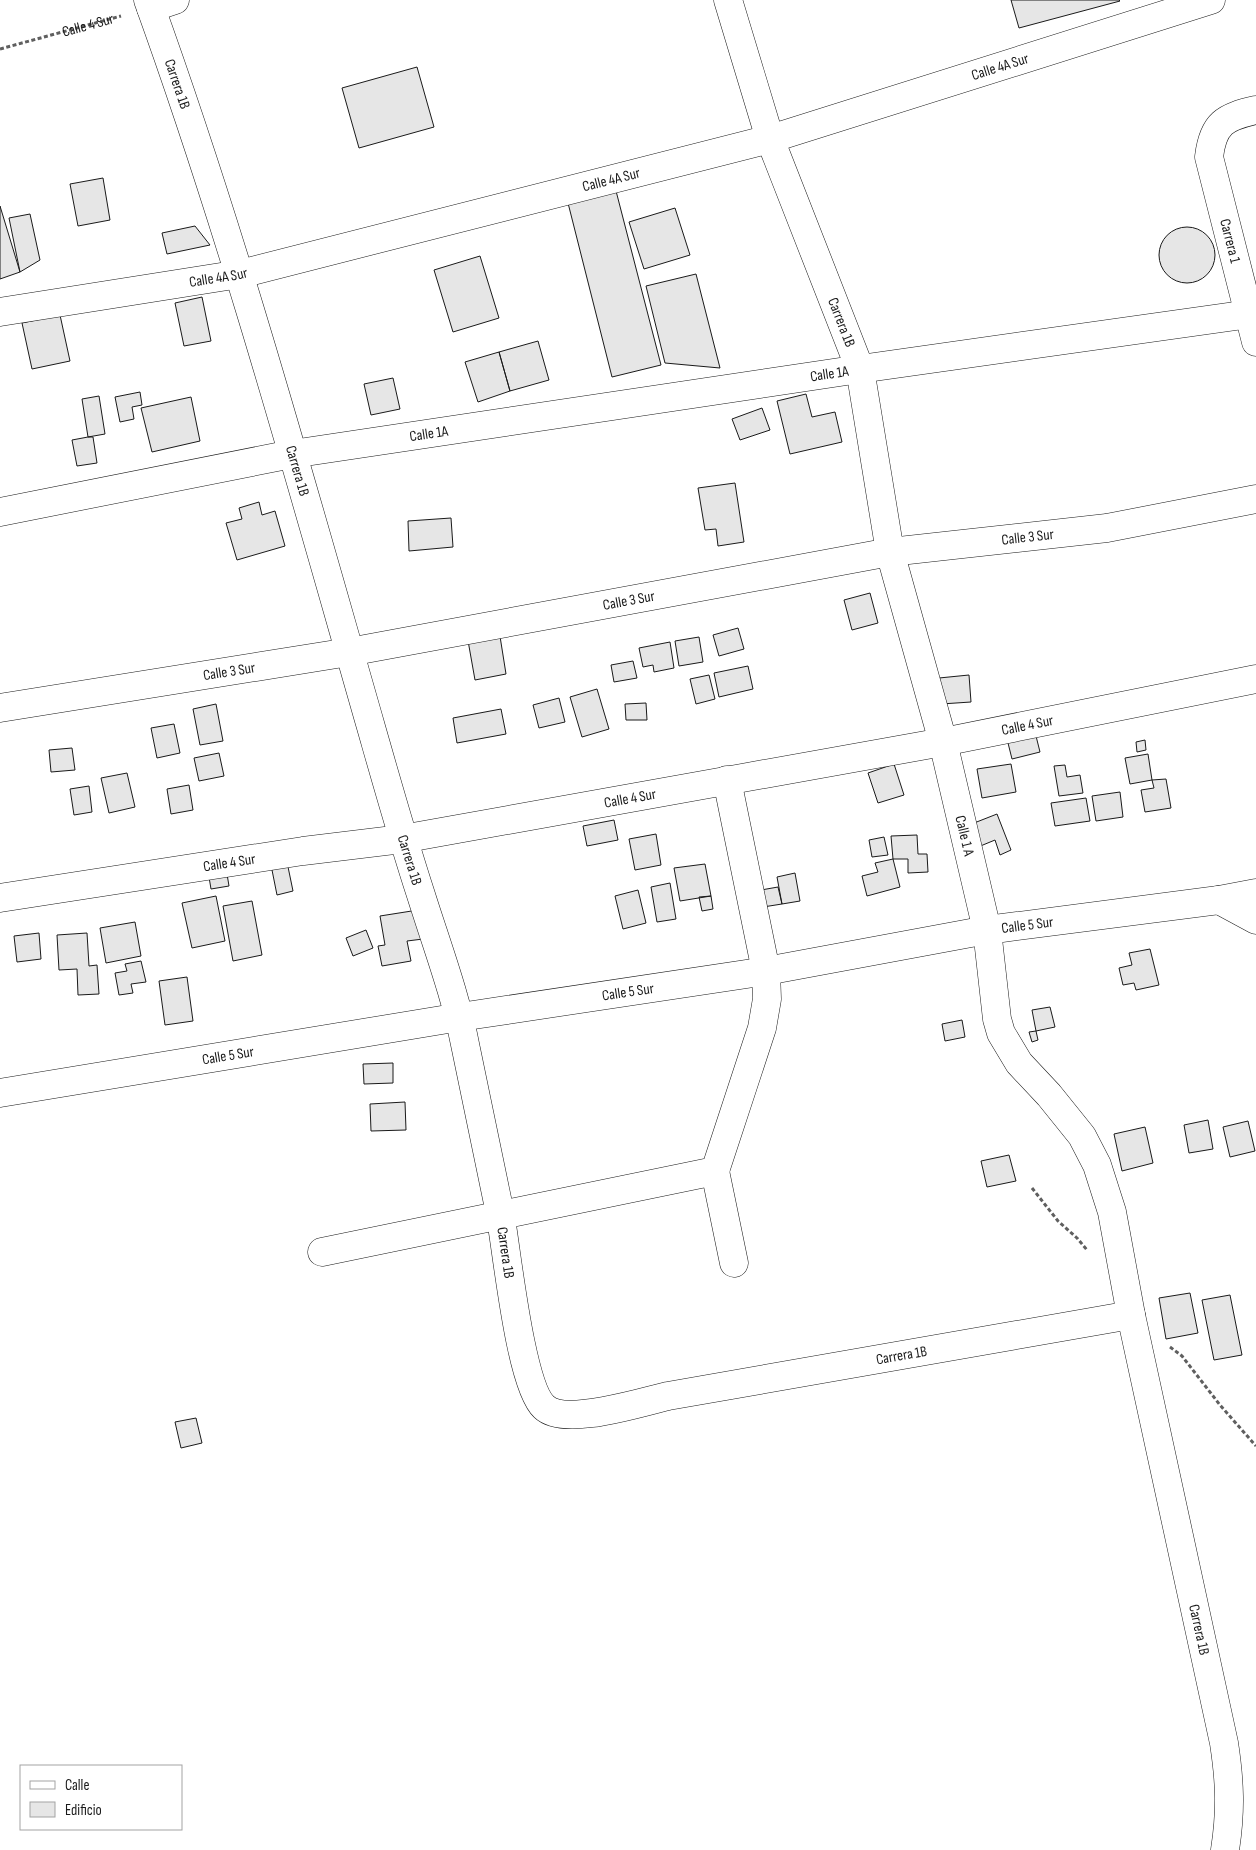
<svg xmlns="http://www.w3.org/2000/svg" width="1256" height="1850" font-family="'Sofia Sans Condensed',sans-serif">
	<rect width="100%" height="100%" fill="#fff"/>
	<path fill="#e6e6e6" stroke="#1a1a1a" d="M1011,0H1119L1120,1L1019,28Z
		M417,67L434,127L359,148L342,88Z
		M103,178L110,220L78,226L70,184Z
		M615,187L661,365L612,377L567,199Z
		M0,206L20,272L0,279Z
		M675,208L690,255L644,269L629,222Z
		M30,214L40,260L20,272L9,218Z
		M195,226L210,245L167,254L162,233Z
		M1159 255a28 28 0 1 1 56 0a28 28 0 1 1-56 0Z
		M480,256L499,318L453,332L434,270Z
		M696,274L720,368L665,363L646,286Z
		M202,297L211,341L184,346L175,303Z
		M60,315L70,361L32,369L22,323Z
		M538,341L549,380L510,391L499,352Z
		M499,352L510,391L478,402L465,362Z
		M393,378L400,409L371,415L364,384Z
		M140,392L142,405L132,407L134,419L120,422L115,397Z
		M806,394L812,417L835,412L842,442L790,454L777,401Z
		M99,396L105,434L88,437L82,399Z
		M191,397L200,441L152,452L141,408Z
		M762,408L770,430L740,440L732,419Z
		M88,437H93L97,463L77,466L72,440Z
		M735,483L744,542L718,546L716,529L705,530L698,488Z
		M259,502L262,515L275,511L285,546L237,560L226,523L242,519L239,508Z
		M451,518L453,547L409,551L408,521Z
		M870,593L878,623L852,630L844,600Z
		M738,628L744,649L719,656L713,635Z
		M499,630L506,674L475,680L467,635Z
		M699,637L703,662L679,666L675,641Z
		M670,642L674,668L654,672L653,665L643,667L639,648Z
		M633,661L637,678L614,682L611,665Z
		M748,666L753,689L719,697L714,673Z
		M709,675L715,699L696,704L690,679Z
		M969,675L971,702L941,704L939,678Z
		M597,689L609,729L582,737L570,697Z
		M559,698L565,722L539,728L533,705Z
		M646,703L647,720H626L625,704Z
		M216,704L223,741L200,745L193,709Z
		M501,709L506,734L457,743L453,718Z
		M174,724L180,753L157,758L151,728Z
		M1034,728L1040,752L1012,759L1006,735Z
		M1145,740L1146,750L1137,752L1136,742Z
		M72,748L75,770L51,772L49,750Z
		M219,753L224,776L199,781L194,758Z
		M1148,754L1152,780L1130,784L1125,758Z
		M894,764L904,795L878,803L868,773Z
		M1011,764L1016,792L982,798L977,769Z
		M1065,765L1067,777L1080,775L1083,793L1059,796L1054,766Z
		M127,773L135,807L109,813L101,778Z
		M1166,779L1171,808L1145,812L1141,790L1154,788L1152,780Z
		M189,785L193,810L171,814L167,789Z
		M89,786L92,812L74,815L70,789Z
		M1120,792L1123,817L1096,821L1092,796Z
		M1086,798L1090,821L1055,826L1051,803Z
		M997,814L1011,850L1000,855L995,840L978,847L969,825Z
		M614,820L618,840L587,846L583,826Z
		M656,834L661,865L635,870L629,839Z
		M917,835L918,854H927L928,872L908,873V859H893L891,836Z
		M884,837L888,855L872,857L869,840Z
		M893,859L900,887L867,896L862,876L878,872L875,863Z
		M287,862L293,891L277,895L271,865Z
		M705,864L711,896L680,901L674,868Z
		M226,868L229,886L211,889L208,871Z
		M795,873L800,901L782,904L777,877Z
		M670,883L676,919L657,922L651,887Z
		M778,887L782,904L763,907L761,890Z
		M638,890L646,923L623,929L615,896Z
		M216,896L225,941L192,948L182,903Z
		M711,896L713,909L702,911L699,897Z
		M252,901L262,955L233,961L223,906Z
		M418,910L423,939L407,941L411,961L382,966L378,946L385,945L380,916Z
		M135,922L141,956L106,963L100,928Z
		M366,930L373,948L353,956L346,938Z
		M39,933L41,959L17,962L14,936Z
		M87,933L89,966L97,965L99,994L78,995L77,969L59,970L57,935Z
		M1150,949L1159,985L1136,990L1134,983L1123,985L1119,968L1132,965L1129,953Z
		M141,961L146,982L131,984L133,993L119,995L115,973L127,971L125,964Z
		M187,977L193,1021L165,1025L159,981Z
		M1050,1007L1055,1027L1036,1031L1032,1010Z
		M962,1020L965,1037L945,1041L942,1024Z
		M1036,1031L1038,1040L1032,1042L1029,1032Z
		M393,1063V1083L364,1084L363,1064Z
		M405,1102L406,1130L371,1131L370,1104Z
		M1208,1120L1213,1149L1189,1153L1184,1125Z
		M1248,1121L1255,1151L1230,1157L1223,1127Z
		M1145,1127L1153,1163L1122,1171L1114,1134Z
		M1009,1155L1016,1181L987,1187L981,1161Z
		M1190,1293L1198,1333L1166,1339L1159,1298Z
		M1230,1295L1242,1355L1214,1360L1202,1300Z
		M196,1418L202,1443L181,1448L175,1422Z"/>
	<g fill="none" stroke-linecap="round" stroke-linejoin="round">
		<defs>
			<g id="minor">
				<path id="s2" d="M148,0C234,238 301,483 371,727C387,783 403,840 421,895C437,946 456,996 466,1049C477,1104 489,1158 500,1213C507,1251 520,1385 544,1407C565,1427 641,1402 668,1396L1131,1315L1224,1743C1230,1782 1231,1811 1225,1850"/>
				<path id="s3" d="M728,0L770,139L860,369L890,552L943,742L987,930L997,1019L1001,1033L1019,1063L1049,1095L1082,1136L1097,1165L1112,1212L1131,1315"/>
				<path d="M151,8L175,0"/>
				<path id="s4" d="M1256,110C1225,117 1213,123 1209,157L1256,342"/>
				<path id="s5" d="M0,312L240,274L770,139L1211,0"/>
				<path id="s6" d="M0,512L292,454L860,369L1256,313"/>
				<path id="s7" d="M0,708L349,652L890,552L1107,528L1256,499"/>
				<path id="s8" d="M0,898L303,851L402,839L943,742L1256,679"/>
				<path d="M1219,900L1256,920"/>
				<path id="s9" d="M0,1093L460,1017L766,971L987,930L1219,900L1256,893"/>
				<path d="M715,1171L734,1263"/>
				<path d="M322,1252L715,1171L762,1028L767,999L766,971L727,780"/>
			</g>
		</defs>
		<use href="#minor" stroke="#1a1a1a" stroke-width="29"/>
		<g stroke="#5f5f5f" stroke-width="3" stroke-dasharray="4 2.5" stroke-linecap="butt">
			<path id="s1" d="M0,49L121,16"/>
			<path d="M1032,1188L1058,1221L1077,1238L1087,1250"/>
			<path d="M1170,1347L1182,1356L1220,1405L1256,1446"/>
		</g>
		<use href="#minor" stroke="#fff" stroke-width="28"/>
	</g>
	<g text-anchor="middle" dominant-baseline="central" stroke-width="4" stroke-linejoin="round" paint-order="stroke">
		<g font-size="15" fill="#1a1a1a" stroke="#fff">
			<text stroke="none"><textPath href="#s1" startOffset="91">Calle 4 Sur</textPath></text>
			<text stroke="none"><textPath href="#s5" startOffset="1031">Calle 4A Sur</textPath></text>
			<text stroke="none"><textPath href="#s2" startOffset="89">Carrera 1B</textPath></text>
			<text stroke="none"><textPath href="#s5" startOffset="626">Calle 4A Sur</textPath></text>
			<text stroke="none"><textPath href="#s4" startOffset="160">Carrera 1</textPath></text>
			<text stroke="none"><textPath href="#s5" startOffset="221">Calle 4A Sur</textPath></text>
			<text stroke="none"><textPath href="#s3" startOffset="342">Carrera 1B</textPath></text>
			<text stroke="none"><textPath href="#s6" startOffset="841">Calle 1A</textPath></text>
			<text stroke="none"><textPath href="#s6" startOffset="436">Calle 1A</textPath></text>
			<text stroke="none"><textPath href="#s2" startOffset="494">Carrera 1B</textPath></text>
			<text stroke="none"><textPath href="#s7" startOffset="1042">Calle 3 Sur</textPath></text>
			<text stroke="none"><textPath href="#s7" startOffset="638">Calle 3 Sur</textPath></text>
			<text stroke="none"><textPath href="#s7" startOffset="232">Calle 3 Sur</textPath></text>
			<text stroke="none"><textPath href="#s8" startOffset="1042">Calle 4 Sur</textPath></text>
			<text stroke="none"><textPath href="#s8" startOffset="638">Calle 4 Sur</textPath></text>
			<text stroke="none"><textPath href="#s3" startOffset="871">Calle 1 A</textPath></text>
			<text stroke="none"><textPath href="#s2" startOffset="899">Carrera 1B</textPath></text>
			<text stroke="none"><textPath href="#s8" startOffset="232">Calle 4 Sur</textPath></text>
			<text stroke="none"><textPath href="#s9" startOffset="1041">Calle 5 Sur</textPath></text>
			<text stroke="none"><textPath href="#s9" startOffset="636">Calle 5 Sur</textPath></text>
			<text stroke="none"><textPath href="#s9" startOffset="231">Calle 5 Sur</textPath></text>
			<text stroke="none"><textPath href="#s2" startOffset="1304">Carrera 1B</textPath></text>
			<text stroke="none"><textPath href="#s2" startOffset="1829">Carrera 1B</textPath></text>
			<text stroke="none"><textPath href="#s2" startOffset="2384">Carrera 1B</textPath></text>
		</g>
	</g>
	<rect x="20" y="1765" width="162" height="65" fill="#ffffff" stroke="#a3a3a3"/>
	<rect x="30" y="1781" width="25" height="8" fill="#ffffff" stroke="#a3a3a3"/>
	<text x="65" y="1790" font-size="15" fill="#1a1a1a">Calle</text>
	<rect x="30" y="1802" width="25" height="15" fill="#e6e6e6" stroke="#a3a3a3"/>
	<text x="65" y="1815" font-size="15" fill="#1a1a1a">Edificio</text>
</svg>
